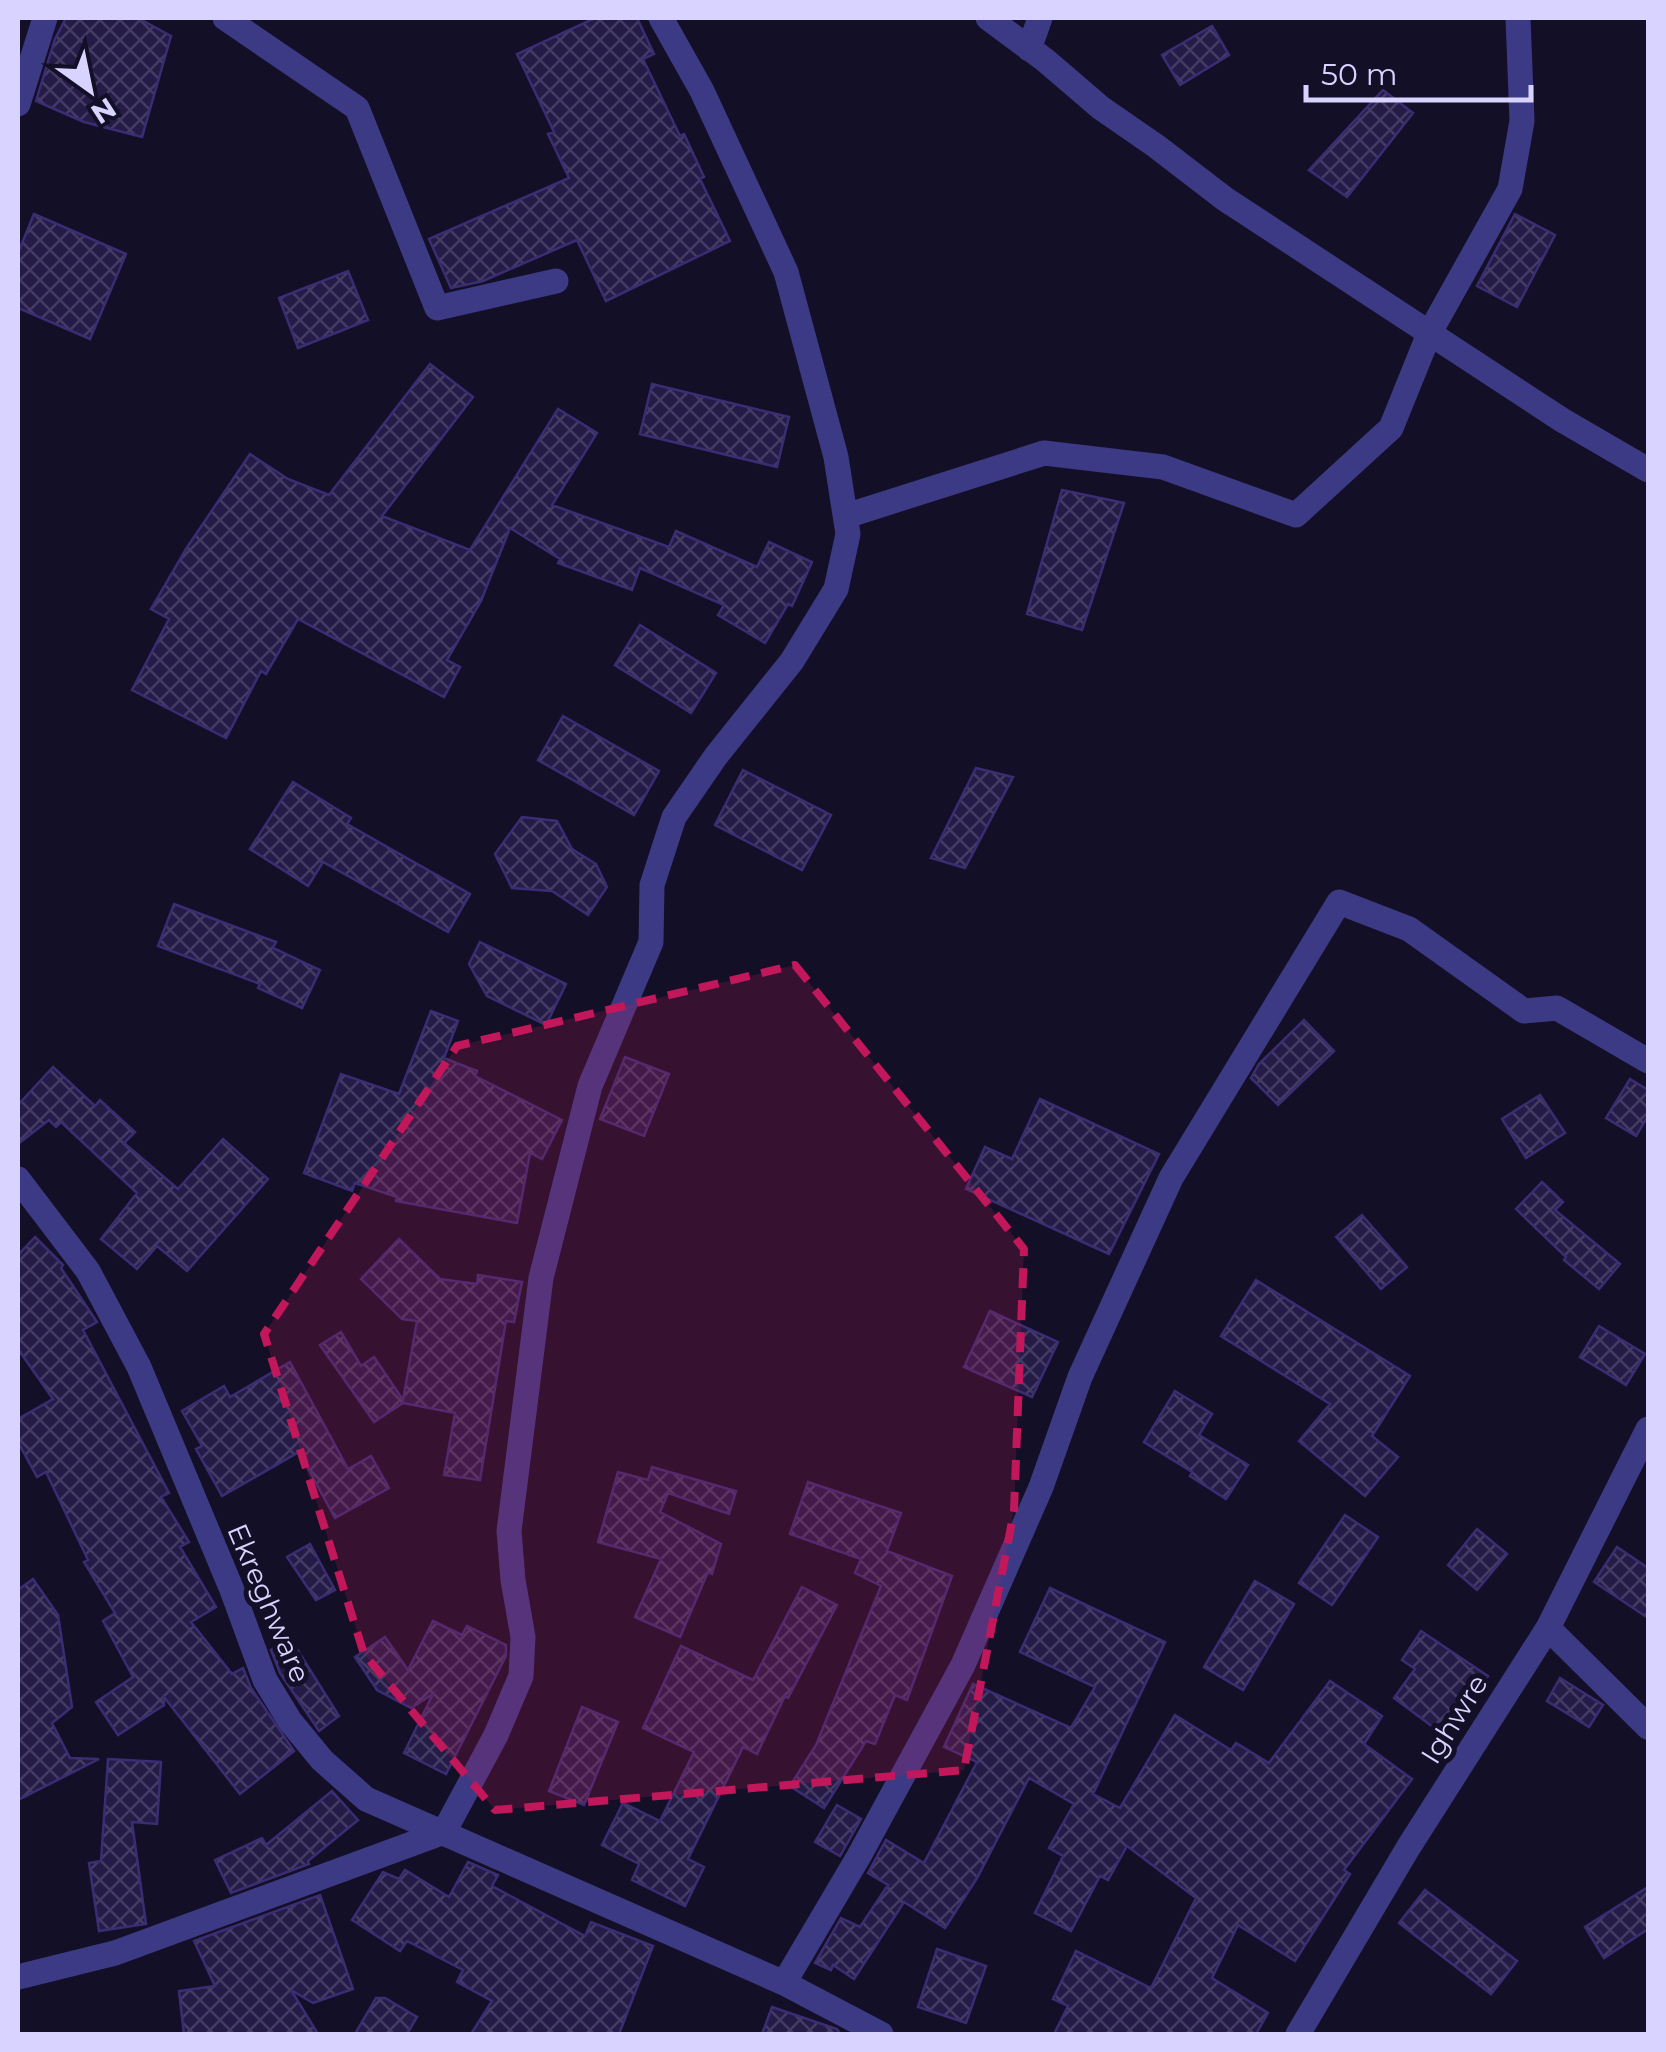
<svg xmlns="http://www.w3.org/2000/svg" width="1666" height="2052" font-family="Montserrat,sans-serif">
	<defs>
		<pattern id="building-cross-hatch" width="8" height="8" patternUnits="userSpaceOnUse" patternTransform="scale(2.5)"><rect width="8" height="8" fill="#241b47"/><path d="M0 0l8 8M0 8l8-8" fill="none" stroke="#433b63"/></pattern>
	</defs>
	<rect width="100%" height="100%" fill="#130f26"/>
	<path fill="url(#building-cross-hatch)" stroke="#3b2d73" stroke-width="2.5" d="M66,18H138L171,36L142,137L84,122L36,101L55,39Z
		M595,18H637L654,54L643,59L680,136L684,134L704,177L700,179L730,241L606,301L577,240L483,281L451,288L429,239L569,178L548,134L554,132L517,54Z
		M1212,26L1229,55L1180,85L1162,55Z
		M1383,90L1413,113L1347,197L1309,170Z
		M34,214L126,254L90,339L18,308V253Z
		M1515,214L1555,235L1517,307L1477,286Z
		M348,271L368,320L298,348L279,298Z
		M430,364L473,397L382,516L470,550L558,409L597,433L552,505L669,547L676,531L757,567L769,542L812,562L792,606L788,604L765,643L718,615L724,605L640,568L632,590L558,563L560,559L510,528L481,601L447,660L460,667L444,697L298,619L266,674L261,671L226,738L132,690L169,619L151,609L186,549L250,454L288,479L329,495Z
		M652,384L789,417L777,467L640,434Z
		M1062,490L1124,503L1082,630L1027,614Z
		M640,625L716,673L691,713L615,665Z
		M563,716L659,771L634,815L538,760Z
		M976,768L1013,777L965,868L931,858Z
		M743,770L831,815L802,870L715,825Z
		M293,782L351,818L347,824L470,894L448,932L323,862L308,886L250,849Z
		M522,817L557,821L572,849L596,864L607,887L588,915L552,891L512,888L495,854Z
		M174,904L276,942L273,948L320,970L302,1008L258,988L260,984L158,946Z
		M480,942L566,984L546,1025L487,996L469,964Z
		M431,1011L458,1021L444,1058L477,1071L475,1076L562,1120L542,1159L530,1153L517,1223L396,1201L397,1197L355,1183L352,1191L304,1173L341,1074L399,1094Z
		M1304,1020L1334,1051L1278,1105L1251,1078L1259,1064Z
		M625,1057L669,1074L644,1136L600,1119Z
		M53,1067L95,1106L100,1100L135,1132L124,1143L178,1189L223,1139L268,1179L187,1271L157,1246L137,1269L101,1239L137,1193L61,1122L56,1127L49,1120L18,1144V1105Z
		M1630,1079L1648,1090V1116L1636,1136L1606,1118Z
		M1540,1095L1565,1133L1526,1158L1502,1119Z
		M1040,1099L1159,1154L1109,1254L966,1189L985,1147L1012,1159Z
		M1542,1182L1563,1202L1555,1210L1620,1264L1599,1289L1564,1260L1566,1257L1516,1209Z
		M1362,1215L1407,1267L1381,1289L1336,1237Z
		M35,1237L63,1265L61,1268L97,1322L83,1330L169,1493L161,1497L189,1542L180,1547L216,1607L191,1622L232,1674L243,1668L251,1688L294,1751L240,1794L164,1697V1705L118,1735L96,1702L133,1677L103,1621L115,1613L84,1562L88,1560L46,1472L37,1477L18,1442V1419L53,1399L18,1349V1255Z
		M399,1239L440,1279L477,1284L478,1275L522,1282L514,1322L506,1321L480,1480L444,1475L455,1413L403,1403L374,1422L320,1345L341,1332L361,1366L374,1357L403,1400L417,1321L402,1319L361,1279Z
		M1256,1280L1410,1376L1372,1436L1398,1457L1365,1496L1299,1441L1330,1404L1221,1336Z
		M990,1311L1058,1342L1032,1397L964,1367Z
		M1599,1326L1645,1354L1626,1385L1580,1357Z
		M290,1362L348,1469L371,1456L389,1488L335,1518L299,1452L222,1496L196,1449L202,1446L182,1411L224,1386L230,1397Z
		M1175,1391L1212,1414L1199,1435L1248,1465L1226,1499L1190,1476L1192,1472L1144,1442Z
		M652,1467L736,1491L729,1514L668,1493L660,1512L721,1544L712,1574L708,1572L680,1637L635,1617L661,1559L598,1542L618,1472L648,1480Z
		M808,1482L901,1513L887,1551L952,1576L907,1700L895,1695L875,1744L866,1741L824,1808L790,1786L816,1745L881,1586L855,1573L861,1559L790,1534Z
		M1345,1515L1378,1537L1332,1605L1299,1583Z
		M1477,1529L1507,1554L1477,1590L1448,1565Z
		M310,1544L335,1590L316,1600L287,1557Z
		M1617,1547L1648,1568V1618L1594,1582Z
		M33,1579L58,1615L72,1707L52,1723L70,1758L99,1759L18,1800V1590Z
		M1255,1581L1294,1604L1243,1690L1204,1667Z
		M802,1587L837,1605L788,1698L785,1696L757,1754L743,1747L688,1859L704,1867L685,1906L632,1880L639,1864L602,1845L623,1803L660,1821L694,1752L643,1728L681,1646L753,1680Z
		M1050,1588L1165,1642L1093,1794L1120,1808L1175,1715L1231,1750L1236,1743L1269,1763L1330,1681L1382,1716L1364,1744L1412,1779L1344,1870L1350,1874L1295,1961L1238,1925L1212,1978L1268,2013L1256,2034H1054L1068,2006L1053,1999L1076,1951L1151,1988L1196,1898L1127,1846L1108,1880L1100,1876L1071,1931L1035,1913L1063,1856L1049,1848L1074,1804L1029,1778L977,1878L945,1928L904,1902L854,1979L833,1965L831,1970L815,1963L841,1918L860,1927L888,1885L868,1873L886,1840L924,1863L977,1762L944,1747L973,1684L1071,1728L1095,1687L1020,1652Z
		M433,1621L462,1635L467,1626L506,1645V1656L446,1774L404,1753L433,1694L411,1708L377,1690L355,1657L385,1637L408,1670Z
		M1421,1631L1488,1676L1469,1705L1464,1702L1441,1733L1394,1698L1415,1669L1402,1660Z
		M290,1638L339,1716L319,1731L280,1673L271,1650Z
		M1560,1678L1603,1705L1589,1727L1547,1701Z
		M582,1707L618,1722L584,1805L549,1791Z
		M108,1759L161,1762L157,1824L132,1822L146,1924L99,1931L89,1863L101,1861Z
		M332,1791L358,1820L308,1861L309,1864L231,1893L215,1860L262,1838L266,1845Z
		M837,1805L861,1819L840,1856L815,1842Z
		M468,1862L498,1875L492,1886L585,1936L591,1922L653,1946L619,2034H471L492,2001L457,1982L463,1970L407,1941L400,1951L352,1920L383,1872L399,1879L405,1870L449,1897Z
		M1648,1887V1929L1604,1958L1585,1927Z
		M1425,1890L1517,1961L1491,1994L1399,1923Z
		M320,1895L353,1989L313,2003L291,1990L318,2034H184L179,1991L215,1986L194,1941Z
		M937,1949L986,1966L966,2023L918,2007Z
		M376,1998H385L417,2017L407,2034H355Z
		M772,2007L837,2029L840,2034H762Z"/>
	<g fill="none" stroke-linecap="round" stroke-linejoin="round">
		<path stroke="#3d3a85" stroke-width="25" d="M225,18L357,108L437,308L556,281
			M988,18L1045,60L1101,108L1156,146L1225,199L1562,420L1648,470
			M1029,49L1040,18
			M18,104L45,18
			M846,516L1044,453L1163,467L1296,515L1391,428L1429,334L1510,189L1522,121L1518,18
			M18,1179L88,1271L139,1367L232,1590L265,1680L290,1721L322,1760L366,1799L784,1983L881,2034
			M1548,1628L1648,1727
			M18,1977L115,1953L444,1832L496,1735L521,1676L523,1637L513,1580L509,1531L541,1278L590,1086L651,942L652,885L674,817L716,756L792,661L836,589L848,534L836,457L786,272L702,91L661,18
			M784,1983L859,1856L963,1665L1041,1487L1080,1377L1171,1178L1339,902L1409,929L1524,1011L1557,1008L1648,1061
			M1298,2034L1408,1848L1548,1628L1648,1429"/>
	</g>
	<path fill="#c2185b" fill-opacity="0.2" stroke="#c2185b" stroke-width="8" stroke-dasharray="20 12" stroke-linejoin="round" d="M795,965L1024,1249L1014,1511L964,1770L495,1810L364,1654L264,1334L457,1046Z"/>
	<g text-anchor="middle" dominant-baseline="central" stroke-width="10" stroke-linejoin="round" paint-order="stroke">
		<g font-size="28" fill="#d9d4ff" stroke="#130f26">
			<text transform="translate(269 1603) rotate(67)">Ekreghware</text>
			<text transform="translate(1454 1719) rotate(-58)">Ighwre</text>
		</g>
	</g>
	<rect width="1666" height="2052" fill="none" stroke="#d9d4ff" stroke-width="40"/>
	<g transform="translate(90 90) rotate(147)" stroke="#130f26" stroke-width="8" paint-order="stroke">
	<path d="M0-8L18 38L0 25L-18 38Z" fill="#d9d4ff"/>
	<text y="-15" font-size="28" font-weight="bold" text-anchor="middle" fill="#d9d4ff">N</text>
	</g>
	<path d="M1306 85v15h225v-15" fill="none" stroke="#d9d4ff" stroke-width="5"/>
	<text x="1321" y="85" font-size="30" fill="#d9d4ff" stroke="#130f26" stroke-width="8" paint-order="stroke">50 m</text>
</svg>
